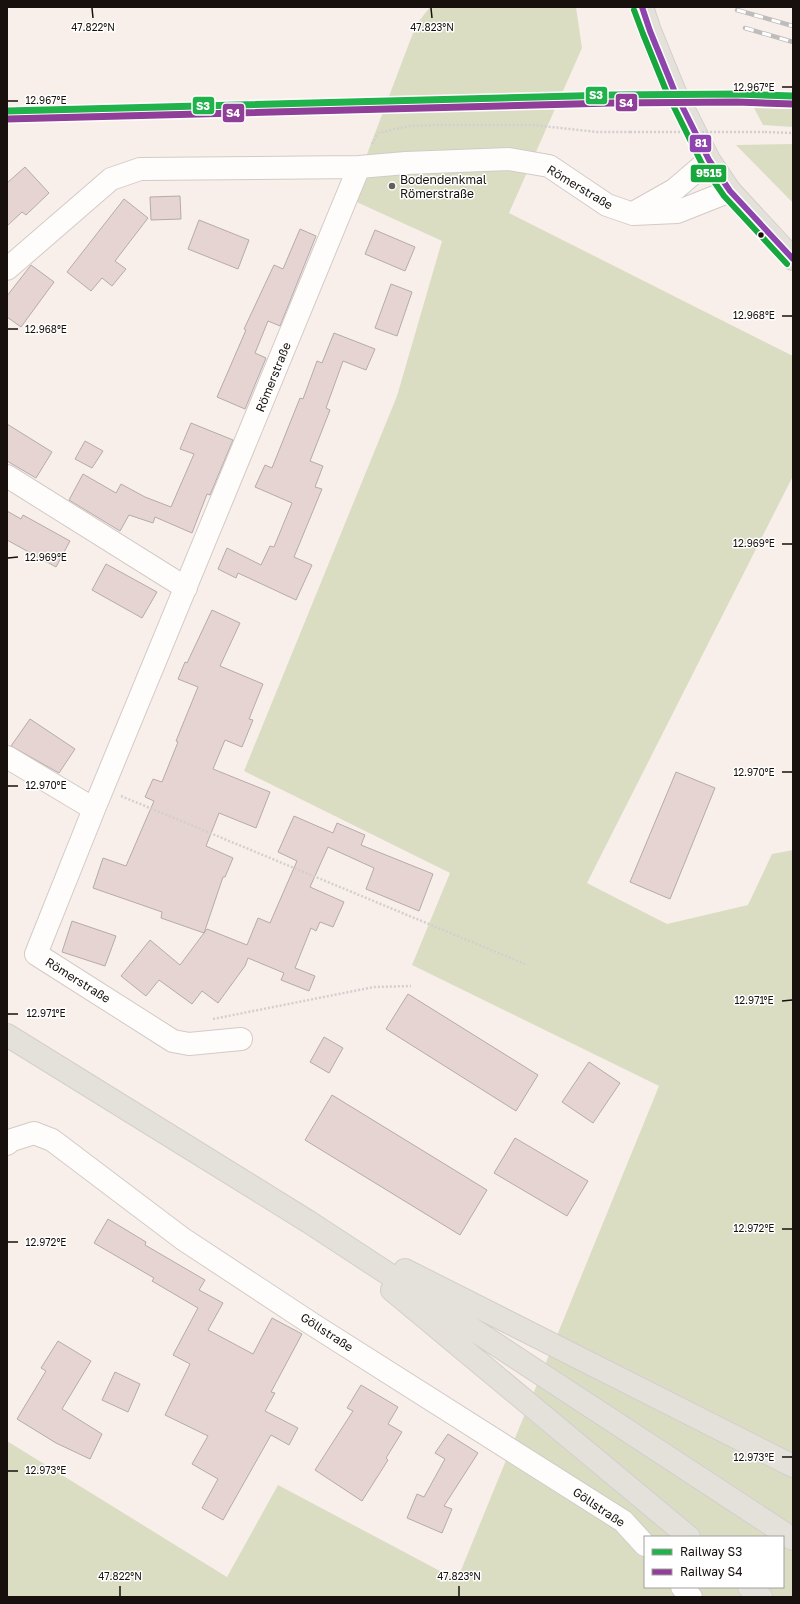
<svg xmlns="http://www.w3.org/2000/svg" width="800" height="1604" font-family="'Golos Text',sans-serif">
	<rect width="100%" height="100%" fill="#f8efeb"/>
	<path fill="#dbddc3" fill-rule="evenodd" d="M430,7H576L582,48L509,213L793,356V476L587,883L667,924L748,905L772,854L793,850V1597H7V1441L227,1577L278,1485L457,1580L659,1086L412,965L450,873L244,771L397,396L442,241L350,199L416,25ZM645,1537H783V1587H645Z
		M754,108L793,109V127L763,125Z
		M793,144V203L736,145Z"/>
	<path fill="#e6d4d2" stroke="#b5abaa" d="M25,167L49,193L26,215L22,212L7,226V183Z
		M180,196L181,219L151,220L150,197Z
		M124,199L148,218L115,261L126,269L112,286L102,278L91,291L67,272Z
		M199,220L249,240L238,269L188,249Z
		M300,229L316,236L280,326L268,321L255,353L266,358L245,409L217,397L246,330L244,329L274,265L283,269Z
		M375,230L415,247L405,271L365,254Z
		M31,265L54,282L21,327L7,317V296Z
		M391,284L412,292L397,336L375,328Z
		M334,333L375,349L366,370L343,361L326,408L330,410L310,461L323,466L315,487L322,489L294,557L312,565L296,600L238,573L236,578L218,569L227,548L261,565L270,546L274,547L292,503L255,487L265,465L272,468L300,398L303,399L317,361L322,363Z
		M191,423L233,440L210,495L207,494L192,533L155,517L153,523L129,515L120,531L69,500L83,474L116,493L121,484L145,497L171,507L194,454L180,449Z
		M7,424L52,452L36,478L7,461Z
		M85,441L103,451L92,468L75,459Z
		M7,511L21,519L23,515L70,541L56,567L7,540Z
		M106,564L157,592L142,618L92,590Z
		M212,610L240,623L220,666L263,684L249,719L253,720L242,747L225,740L213,769L270,792L256,828L219,813L206,846L233,858L225,877H223L204,933L161,918L162,912L93,888L103,858L126,866L154,801L145,797L153,779L162,782L178,742L176,741L198,687L178,679L185,662L187,663Z
		M30,719L75,749L59,773L11,746Z
		M676,772L715,788L670,899L630,882Z
		M294,816L333,833L337,823L365,835L361,845L433,874L419,911L366,889L374,868L328,847L310,887L344,902L333,927L320,922L316,931L311,928L295,968L315,976L309,991L281,980L284,973L248,958L245,966L218,1003L202,991L192,1004L159,980L146,996L121,976L150,940L180,965L207,929L247,945L258,918L270,923L297,861L278,852Z
		M72,921L116,936L105,966L62,952Z
		M408,994L538,1075L516,1111L386,1029Z
		M324,1037L343,1048L329,1073L310,1062Z
		M589,1062L620,1083L593,1123L562,1102Z
		M332,1095L487,1190L460,1235L305,1140Z
		M515,1138L588,1181L567,1216L494,1173Z
		M108,1219L146,1242L145,1245L205,1280L199,1290L223,1303L208,1330L253,1354L272,1318L302,1334L271,1392L275,1393L265,1411L298,1428L289,1445L271,1435L223,1520L202,1508L218,1479L192,1464L208,1436L165,1415L190,1364L173,1355L198,1308L152,1281L154,1278L94,1243Z
		M58,1341L91,1361L62,1409L102,1434L90,1459L56,1443L17,1419L46,1371L41,1368Z
		M115,1372L140,1384L128,1412L102,1400Z
		M361,1385L398,1407L388,1424L402,1432L386,1458L388,1460L362,1501L315,1470L353,1411L347,1408Z
		M448,1434L478,1453L444,1506L452,1509L442,1533L407,1518L417,1494L424,1497L445,1459L435,1453Z"/>
	<g fill="none" stroke-linecap="round" stroke-linejoin="round">
		<defs>
			<path id="minor" d="M359,167L406,163L509,159L549,166L607,205L633,214L677,212L730,191
				M635,212L674,190L709,160
				M7,269L111,179L140,169L359,167L94,809L36,954L173,1041L189,1044L241,1039
				M7,476L186,588
				M7,757L94,809
				M7,1144L12,1140L34,1133L52,1140L183,1239L312,1324L623,1521L645,1545
				M682,1587L691,1597"/>
			<path id="major" d="M642,7L650,31L674,90L709,160L730,191L793,259
				M7,1035L309,1222L793,1539
				M405,1270L793,1466
				M392,1290L689,1537
				M749,1587L761,1597"/>
		</defs>
		<use href="#minor" stroke="#d3cac6" stroke-width="24"/>
		<use href="#major" stroke="#d3cecc" stroke-width="24"/>
		<path stroke="#d2cfce" stroke-width="2.5" stroke-dasharray="2 2" stroke-linecap="butt" d="M765,132L793,133
			M372,144L378,133L409,126L436,125H533L597,132H630
			M121,796L525,964
			M213,1019L374,987L411,986"/>
		<use href="#minor" stroke="#fefdfc" stroke-width="22"/>
		<use href="#major" stroke="#e4e1db" stroke-width="22"/>
		<defs>
			<path id="rail" d="M737,10L793,26
				M745,28L793,42"/>
		</defs>
		<use href="#rail" stroke="#bfbdbc" stroke-width="4.5"/>
		<use href="#rail" stroke="#fff" stroke-width="3" stroke-dasharray="9" stroke-linecap="butt"/>
		<path stroke="#d2cfce" stroke-width="2.5" stroke-dasharray="2 2" stroke-linecap="butt" d="M630,132H765"/>
		<defs>
			<path id="bus-1" d="M642,7L650,31L674,90L709,160L730,191L793,259"/>
			<path id="bus-2" d="M634,10L643,34L667,93L702,164L724,196L787,264"/>
		</defs>
		<use href="#bus-1" stroke="#fff" stroke-width="9"/>
		<use href="#bus-2" stroke="#fff" stroke-width="9"/>
		<use href="#bus-1" stroke="#8e44ad" stroke-width="6"/>
		<use href="#bus-2" stroke="#18a73c" stroke-width="6"/>
		<defs>
			<path id="rail-1" d="M7,111L612,95L737,94L793,96"/>
			<path id="rail-2" d="M7,119L612,103L737,102L793,104"/>
		</defs>
		<use href="#rail-1" stroke="#fff" stroke-width="10"/>
		<use href="#rail-2" stroke="#fff" stroke-width="10"/>
		<use href="#rail-1" stroke="#22b24c" stroke-width="7"/>
		<use href="#rail-2" stroke="#903f98" stroke-width="7"/>
	</g>
	<path fill="none" stroke="#18100c" stroke-width="1.5" d="M92,8L93,18M431,8L432,18M782,87H792M8,101H18M782,316H792M8,329H18M782,544H792M8,558L18,557M782,772H792M8,786H18M782,1001L792,1000M8,1014H18M782,1229H792M8,1242H18M782,1457H792M8,1471H18M120,1586V1596M459,1586V1596"/>
	<circle fill="#665e5a" stroke="#fff" stroke-width="1.5" cx="392" cy="186" r="4"/>
	<circle fill="#18100c" stroke="#fff" stroke-width="1.5" cx="761" cy="235" r="3.5"/>
	<g text-anchor="middle" dominant-baseline="central" stroke-width="3" stroke-linejoin="round" paint-order="stroke">
		<g font-size="12" fill="#18100c" stroke="#fff" text-anchor="start">
			<text x="400" y="179">Bodendenkmal<tspan x="400" dy="14">Römerstraße</tspan></text>
		</g>
		<g font-size="12" fill="#18100c" stroke="#fff">
			<text transform="translate(580 187) rotate(31)">Römerstraße</text>
			<text transform="translate(273 377) rotate(-68)">Römerstraße</text>
			<text transform="translate(78 980) rotate(32)">Römerstraße</text>
			<text transform="translate(327 1332) rotate(33)">Göllstraße</text>
			<text transform="translate(599 1507) rotate(34)">Göllstraße</text>
		</g>
	</g>
	<g font-size="10" text-anchor="middle" fill="#18100c" stroke="#fff" stroke-width="3" stroke-linejoin="round" paint-order="stroke">
		<text x="93" y="31">47.822°N</text>
		<text x="432" y="31">47.823°N</text>
		<text x="754" y="91">12.967°E</text>
		<text x="46" y="104">12.967°E</text>
		<text x="754" y="319">12.968°E</text>
		<text x="46" y="333">12.968°E</text>
		<text x="754" y="547">12.969°E</text>
		<text x="46" y="561">12.969°E</text>
		<text x="754" y="776">12.970°E</text>
		<text x="46" y="789">12.970°E</text>
		<text x="754" y="1004">12.971°E</text>
		<text x="46" y="1017">12.971°E</text>
		<text x="754" y="1232">12.972°E</text>
		<text x="46" y="1246">12.972°E</text>
		<text x="754" y="1461">12.973°E</text>
		<text x="46" y="1474">12.973°E</text>
		<text x="120" y="1580">47.822°N</text>
		<text x="459" y="1580">47.823°N</text>
	</g>
	<g stroke="#fff" stroke-width="1.5">
		<rect x="585" y="86" width="23" height="19" rx="4" fill="#22b24c"/>
		<rect x="615" y="93" width="23" height="19" rx="4" fill="#903f98"/>
		<rect x="192" y="96" width="23" height="19" rx="4" fill="#22b24c"/>
		<rect x="222" y="103" width="23" height="20" rx="4" fill="#903f98"/>
		<rect x="689" y="134" width="23" height="19" rx="4" fill="#8e44ad"/>
		<rect x="690" y="164" width="37" height="19" rx="4" fill="#18a73c"/>
	</g>
	<g font-size="11" text-anchor="middle" font-weight="bold" fill="#fff">
		<text x="596" y="99">S3</text>
		<text x="626" y="107">S4</text>
		<text x="203" y="110">S3</text>
		<text x="233" y="117">S4</text>
		<text x="701" y="147">81</text>
		<text x="709" y="177">9515</text>
	</g>
	<rect width="800" height="1604" fill="none" stroke="#18100c" stroke-width="16"/>
	<rect x="644" y="1536" width="140" height="52" fill="#ffffff" stroke="#a39f9e"/>
	<rect x="652" y="1549" width="20" height="6" fill="#22b24c" stroke="#a39f9e"/>
	<text x="680" y="1556" font-size="12" fill="#18100c">Railway S3</text>
	<rect x="652" y="1569" width="20" height="6" fill="#903f98" stroke="#a39f9e"/>
	<text x="680" y="1576" font-size="12" fill="#18100c">Railway S4</text>
</svg>
